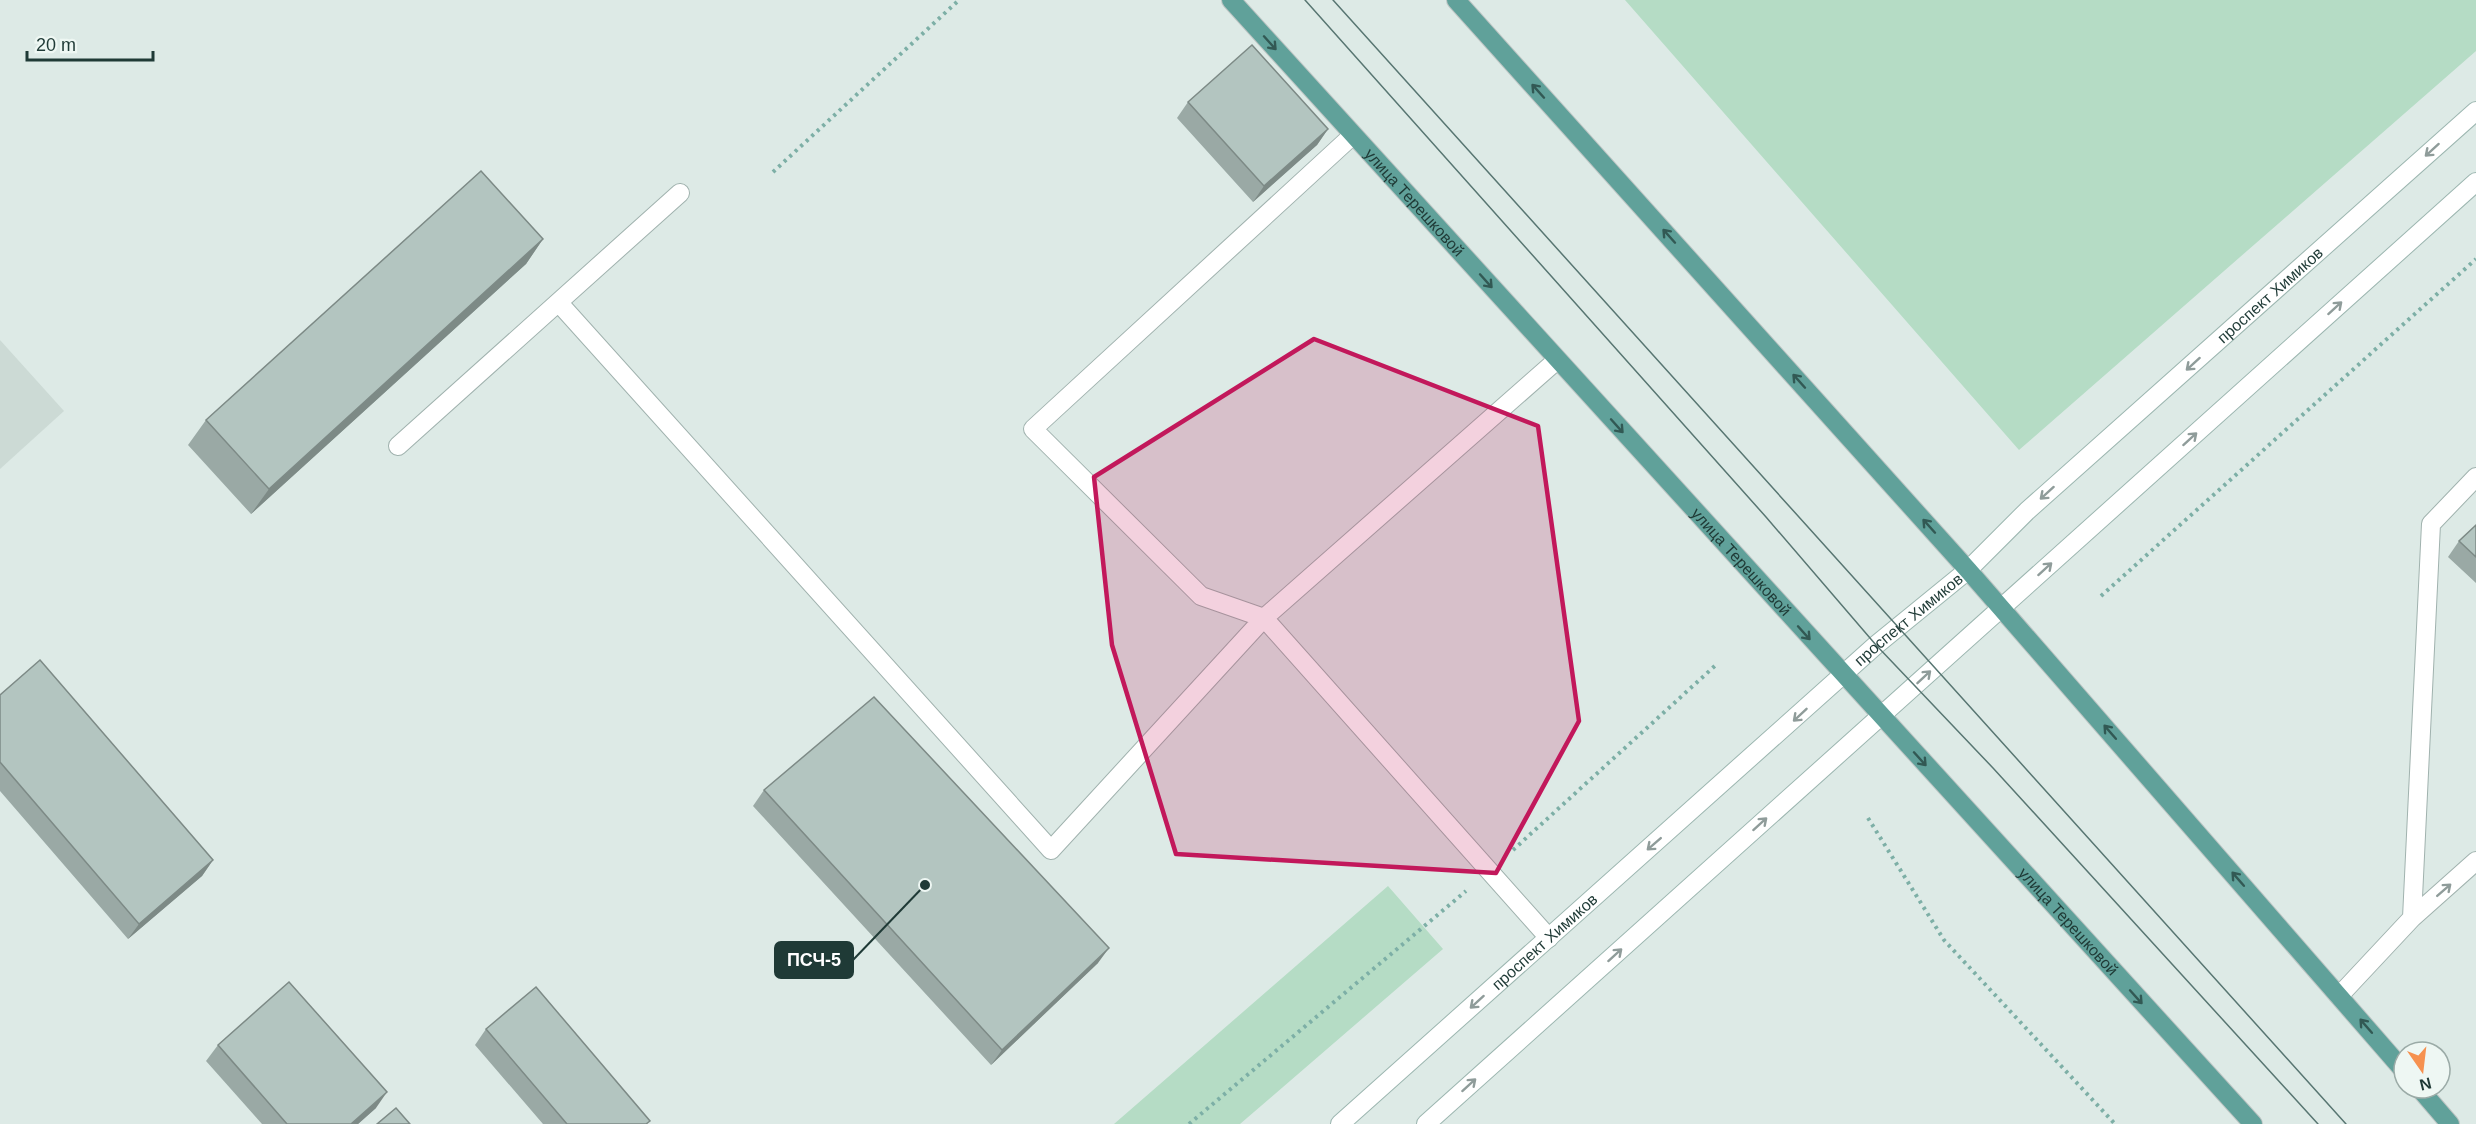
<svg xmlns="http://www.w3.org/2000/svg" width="2476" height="1124" font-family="Arial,sans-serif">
	<rect width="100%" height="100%" fill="#ddeae6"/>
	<path fill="#ccdad5" d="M0,340L64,411L0,469Z"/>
	<path fill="#b5dcc5" d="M1625,0H2476V51L2019,450Z
		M1388,886L1443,949L1240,1124H1114Z"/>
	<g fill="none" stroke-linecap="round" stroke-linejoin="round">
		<defs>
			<path id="service" d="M559,303L1051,850L1264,618L1201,596L1033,429L1353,135
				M398,446L680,193
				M2412,918L2476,861
				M1549,938L1264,618L1557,360
				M2339,996L2412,918L2431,524L2476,477"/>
			<g id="secondary">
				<path id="s1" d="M1340,1124L1876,645L1968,570L2027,511L2476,111"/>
				<path d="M1426,1124L2476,182"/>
			</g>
			<g id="primary">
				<path id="s2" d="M1231,0L2253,1124"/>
				<path d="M1456,0L1968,570L2404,1071"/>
				<path d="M2419,1088L2450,1124"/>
			</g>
		</defs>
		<use href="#service" stroke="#a0b2ae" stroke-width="20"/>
		<use href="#secondary" stroke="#9cb6b0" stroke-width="20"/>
		<use href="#primary" stroke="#bcc4c3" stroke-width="20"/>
		<path stroke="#7dafa6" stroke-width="4" stroke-dasharray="3 4.5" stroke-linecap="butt" d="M773,172L959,0
			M2101,596L2476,259
			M1868,818L1944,940L2115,1124
			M1513,850L1717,664
			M1189,1124L1466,891"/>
		<use href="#service" stroke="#fff" stroke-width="18"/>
		<use href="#secondary" stroke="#fff" stroke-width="18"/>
		<use href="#primary" stroke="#60a19a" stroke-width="18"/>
		<path stroke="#587672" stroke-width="1.5" d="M1305,0L1766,517L1876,645L1993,768L2318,1124
			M1333,0L2346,1124"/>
	</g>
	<path fill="#9aa9a5" d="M1188,102L1328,129L1317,145L1253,202L1177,118Z
		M543,239L526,264L251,514L188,445L206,420Z
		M2476,525V583L2448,557L2459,541Z
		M0,695L213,860L202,876L128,939L0,791Z
		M764,790L1098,963L991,1065L753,806Z
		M486,1029L648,1124H543L475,1045Z
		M218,1045L376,1108L358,1124H262L206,1061Z"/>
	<path fill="#7d8a86" d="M1328,129L1317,145L1253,202L1264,186Z
		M543,239L526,264L251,514L269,489Z
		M213,860L202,876L128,939L139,924Z
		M1109,948L1098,963L991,1065L1002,1050Z
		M387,1092L376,1108L358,1124H351Z"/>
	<path fill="#b3c5c0" stroke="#7d8a86" stroke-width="1.5" d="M1252,45L1328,129L1264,186L1188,102Z
		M481,171L543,239L269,489L206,420Z
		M2476,525V557L2459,541Z
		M40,660L213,860L139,924L0,762V695Z
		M874,697L1109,948L1002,1050L764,790Z
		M289,982L387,1092L351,1124H287L218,1045Z
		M536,987L650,1121L646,1124H567L486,1029Z
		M396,1108L410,1124H377Z"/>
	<defs><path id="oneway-shaft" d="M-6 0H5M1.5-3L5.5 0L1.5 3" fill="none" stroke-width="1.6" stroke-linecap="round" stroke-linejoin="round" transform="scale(1.5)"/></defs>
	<g stroke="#325954">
		<use href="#oneway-shaft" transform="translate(1270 43) rotate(48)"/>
		<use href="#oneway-shaft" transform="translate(1538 91) rotate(-132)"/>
		<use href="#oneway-shaft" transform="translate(1669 236) rotate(-132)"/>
		<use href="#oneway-shaft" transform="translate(1486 281) rotate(48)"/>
		<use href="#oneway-shaft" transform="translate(1799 381) rotate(-132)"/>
		<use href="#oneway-shaft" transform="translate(1617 426) rotate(48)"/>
		<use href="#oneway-shaft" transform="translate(1929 526) rotate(-132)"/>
		<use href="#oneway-shaft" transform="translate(1804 633) rotate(48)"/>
		<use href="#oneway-shaft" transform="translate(2110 732) rotate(-131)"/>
		<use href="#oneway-shaft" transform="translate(1920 759) rotate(48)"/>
		<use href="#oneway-shaft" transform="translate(2238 879) rotate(-131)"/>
		<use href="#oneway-shaft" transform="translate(2136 997) rotate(48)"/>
		<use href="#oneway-shaft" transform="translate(2366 1026) rotate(-131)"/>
	</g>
	<g stroke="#8f9c9a">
		<use href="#oneway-shaft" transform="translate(2432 150) rotate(138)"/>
		<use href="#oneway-shaft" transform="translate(2335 308) rotate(-42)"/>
		<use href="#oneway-shaft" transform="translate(2193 364) rotate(138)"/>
		<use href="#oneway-shaft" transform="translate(2190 439) rotate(-42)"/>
		<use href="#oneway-shaft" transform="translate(2047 493) rotate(138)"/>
		<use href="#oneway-shaft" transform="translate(2045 569) rotate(-42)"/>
		<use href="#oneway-shaft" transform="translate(1924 677) rotate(-43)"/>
		<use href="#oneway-shaft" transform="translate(1800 715) rotate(137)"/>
		<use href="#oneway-shaft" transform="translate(1760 824) rotate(-42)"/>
		<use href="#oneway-shaft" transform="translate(1654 844) rotate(139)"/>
		<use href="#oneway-shaft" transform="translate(2444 890) rotate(-41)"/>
		<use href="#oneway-shaft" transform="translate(1615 955) rotate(-42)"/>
		<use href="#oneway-shaft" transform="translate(1477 1002) rotate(138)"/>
		<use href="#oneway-shaft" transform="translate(1469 1085) rotate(-42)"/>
	</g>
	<path fill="#c2185b" fill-opacity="0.2" stroke="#c2185b" stroke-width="4.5" stroke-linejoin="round" d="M1314,339L1538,426L1579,721L1496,873L1176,854L1112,645L1094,477Z"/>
	<g text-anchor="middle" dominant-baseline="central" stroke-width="6" stroke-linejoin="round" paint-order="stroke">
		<g font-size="16" fill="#1f3a36" stroke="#eef7f3">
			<text stroke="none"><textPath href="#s2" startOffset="273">улица Терешковой</textPath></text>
			<text stroke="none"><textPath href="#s1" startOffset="1246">проспект Химиков</textPath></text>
			<text stroke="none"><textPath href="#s2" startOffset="759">улица Терешковой</textPath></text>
			<text stroke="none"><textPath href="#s1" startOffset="760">проспект Химиков</textPath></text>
			<text stroke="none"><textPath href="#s2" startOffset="1245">улица Терешковой</textPath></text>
			<text stroke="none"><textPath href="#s1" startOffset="274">проспект Химиков</textPath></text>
		</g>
	</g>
	<path fill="none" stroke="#1f3a36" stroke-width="2" d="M925 885L853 960"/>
	<circle fill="#1f3a36" stroke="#eef7f3" stroke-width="2" cx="925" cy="885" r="6"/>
	<rect fill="#1f3a36" stroke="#1f3a36" stroke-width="2" x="775" y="942" width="78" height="36" rx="6"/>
	<g font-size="18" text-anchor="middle" font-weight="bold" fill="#fff">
		<text x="814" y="966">ПСЧ-5</text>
	</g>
	<g transform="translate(2422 1070) rotate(166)"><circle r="28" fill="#eef7f3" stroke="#9baba7" stroke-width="1.5"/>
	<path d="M0-4.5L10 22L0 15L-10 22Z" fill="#f6914f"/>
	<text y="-9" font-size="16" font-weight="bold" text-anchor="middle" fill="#1f3a36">N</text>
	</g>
	<path d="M27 51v9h126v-9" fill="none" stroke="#1f3a36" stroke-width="3"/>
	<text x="36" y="51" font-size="18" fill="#1f3a36" stroke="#eef7f3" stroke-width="4.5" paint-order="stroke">20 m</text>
</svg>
